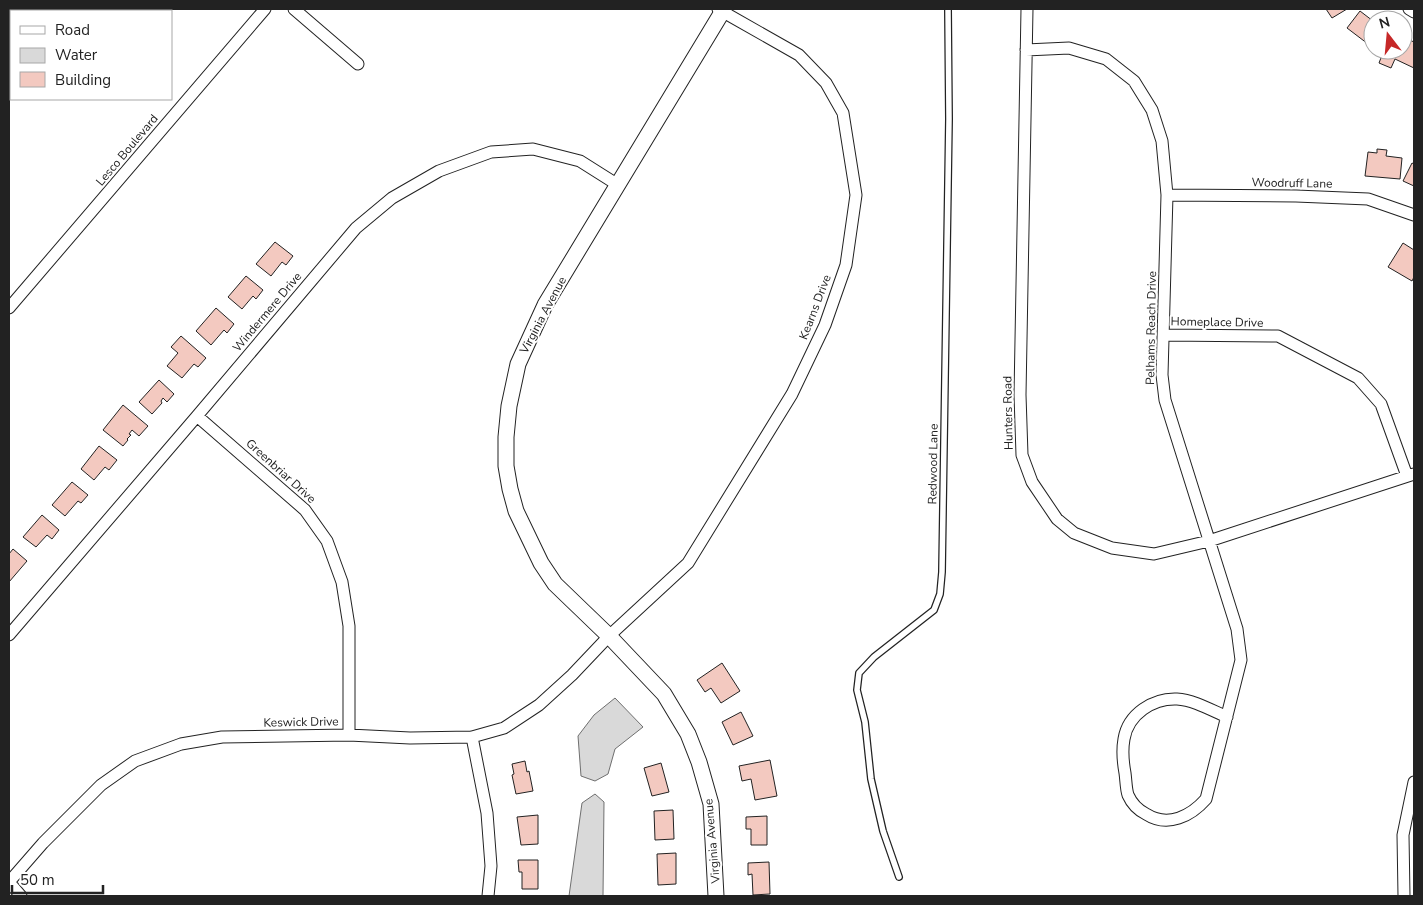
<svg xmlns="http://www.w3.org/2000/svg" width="1423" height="905" font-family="'Nunito Sans',sans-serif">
	<rect width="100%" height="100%" fill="#fff"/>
	<path fill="#d9d9d9" stroke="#6f6f6f" d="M615,698L643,727L615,749L608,774L595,781L581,776L578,736L594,715Z
		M595,794L604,802L603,896H569L582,803Z"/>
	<path fill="#f3c9c0" stroke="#222" d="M1326,9H1347L1332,18Z
		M1360,11L1373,21L1372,47L1347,28Z
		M1403,37L1414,42V68L1395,59L1391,68L1379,63L1384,50H1403Z
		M1377,149L1387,150L1386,156L1402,158L1400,179L1365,176L1368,152L1377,153Z
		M1412,163L1414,164V186L1403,181Z
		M275,242L293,256L286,265L282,262L271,276L256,264Z
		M1403,243L1414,250V277L1412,281L1388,267Z
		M246,276L263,290L256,299L253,296L242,309L228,297Z
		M216,308L234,324L227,333L224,330L211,345L196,331Z
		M181,336L206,358L198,367L194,364L182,378L167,366L178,353L171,347Z
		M159,380L174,394L167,402L163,398L161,401L162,403L152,414L139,402Z
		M123,405L148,426L139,436L132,430L129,434L131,435L127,439L128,440L123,446L103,430Z
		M99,446L117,460L109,470L105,467L94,480L81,469Z
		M72,482L88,495L81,503L78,501L65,516L52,505Z
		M42,515L59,530L52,539L47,535L36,547L23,537Z
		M13,549L27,561L9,582V554Z
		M722,663L740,691L721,703L711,688L705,692L697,680Z
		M741,712L753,736L733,745L722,722Z
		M770,760L777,796L755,800L751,779L742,781L739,766Z
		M525,761L527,772L529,771L533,791L516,794L512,775L514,774L512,764Z
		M661,763L669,792L652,796L644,768Z
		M673,810L674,839L655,840L654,811Z
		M538,815V844L521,845L517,817Z
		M767,816V845H751V829H746V817Z
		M676,853V884L658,885L657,854Z
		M518,860H538V889H522V872H519Z
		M769,862L770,894L753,895L752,874L748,875V863Z"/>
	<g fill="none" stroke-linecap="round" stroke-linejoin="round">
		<defs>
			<path id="lane" d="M899,877L883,831L871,779L865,722L857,690L859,673L874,657L934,610L940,594L942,572L949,119L948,9"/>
			<path id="street" d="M294,9L358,64
				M1027,9L1020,395L1022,455L1032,482L1057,519L1074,533L1112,548L1154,554L1209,541L1414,474
				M1409,9L1414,12
				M76,11L78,9
				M9,48L11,50
				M1026,50L1069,48L1106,59L1134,81L1152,110L1162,141L1167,195L1162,375L1165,400L1237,629L1241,660L1206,799C1191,816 1168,828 1146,814C1138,810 1132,804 1128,795C1126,789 1126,780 1125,773C1123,762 1122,750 1124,739C1128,714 1153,698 1177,699C1194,700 1211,710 1227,717
				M9,91L11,88
				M1167,195L1296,196L1368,199L1414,215
				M9,308L265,9
				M1164,335L1278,336L1358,378L1381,404L1407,476
				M197,416L305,510L327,541L342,582L349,626V735
				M9,635L197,416L356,228L392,198L439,171L491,152L533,149L580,161L618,185
				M472,737L487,813L491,866L488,896
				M9,882L43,843L101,785L135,761L181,744L222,737L349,735L410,738L472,737L504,728L539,705L572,675L609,636L688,563L792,394L825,325L846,265L856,195L843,113L826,83L799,55L718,9
				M9,882L21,896
				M1404,896L1403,835L1414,782"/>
			<path id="secondary" d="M716,896L711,804L699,762L688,734L664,694L609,636L555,584L541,563L516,511L510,489L506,466V437L509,406L518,364L545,305L724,9"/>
		</defs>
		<use href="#lane" stroke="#222" stroke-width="8"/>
		<use href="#street" stroke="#222" stroke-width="13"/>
		<use href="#secondary" stroke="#222" stroke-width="17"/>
		<use href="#lane" stroke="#fff" stroke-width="5.5"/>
		<use href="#street" stroke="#fff" stroke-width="11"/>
		<use href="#secondary" stroke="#fff" stroke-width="15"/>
	</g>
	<g text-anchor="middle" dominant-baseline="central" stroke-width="4" stroke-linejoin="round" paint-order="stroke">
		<g font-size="12" fill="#222" stroke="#fff">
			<text transform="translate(127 150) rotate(-50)">Lesco Boulevard</text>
			<text transform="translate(1292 183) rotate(1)">Woodruff Lane</text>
			<text transform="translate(815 307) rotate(-69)">Kearns Drive</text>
			<text transform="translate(267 312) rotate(-50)">Windermere Drive</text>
			<text transform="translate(543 315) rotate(-62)">Virginia Avenue</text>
			<text transform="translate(1217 322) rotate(1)">Homeplace Drive</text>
			<text transform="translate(1151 328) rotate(-89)">Pelhams Reach Drive</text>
			<text transform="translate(1008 413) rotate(-91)">Hunters Road</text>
			<text transform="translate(933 464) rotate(-89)">Redwood Lane</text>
			<text transform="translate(281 471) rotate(42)">Greenbriar Drive</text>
			<text transform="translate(301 722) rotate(-1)">Keswick Drive</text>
			<text transform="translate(712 841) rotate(-95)">Virginia Avenue</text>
		</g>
	</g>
	<rect width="1423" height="905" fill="none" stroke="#222222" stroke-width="20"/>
	<rect x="10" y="10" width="162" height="90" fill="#ffffff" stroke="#a7a7a7"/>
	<rect x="20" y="26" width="25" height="8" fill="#ffffff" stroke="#a7a7a7"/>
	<text x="55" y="35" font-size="15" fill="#222222">Road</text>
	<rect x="20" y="48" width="25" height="15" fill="#d9d9d9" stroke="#a7a7a7"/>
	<text x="55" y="60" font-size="15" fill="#222222">Water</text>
	<rect x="20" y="72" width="25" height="15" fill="#f3c9c0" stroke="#a7a7a7"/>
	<text x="55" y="85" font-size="15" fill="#222222">Building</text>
	<g transform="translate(1388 35) rotate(344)"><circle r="24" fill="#ffffff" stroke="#a7a7a7"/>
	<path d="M0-4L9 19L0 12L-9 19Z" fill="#c62828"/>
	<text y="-8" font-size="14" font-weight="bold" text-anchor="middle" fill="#222222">N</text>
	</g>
	<path d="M12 885v8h91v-8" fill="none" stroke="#222222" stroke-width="2.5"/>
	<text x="20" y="885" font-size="15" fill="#222222" stroke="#ffffff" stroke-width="4" paint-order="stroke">50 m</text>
</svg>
